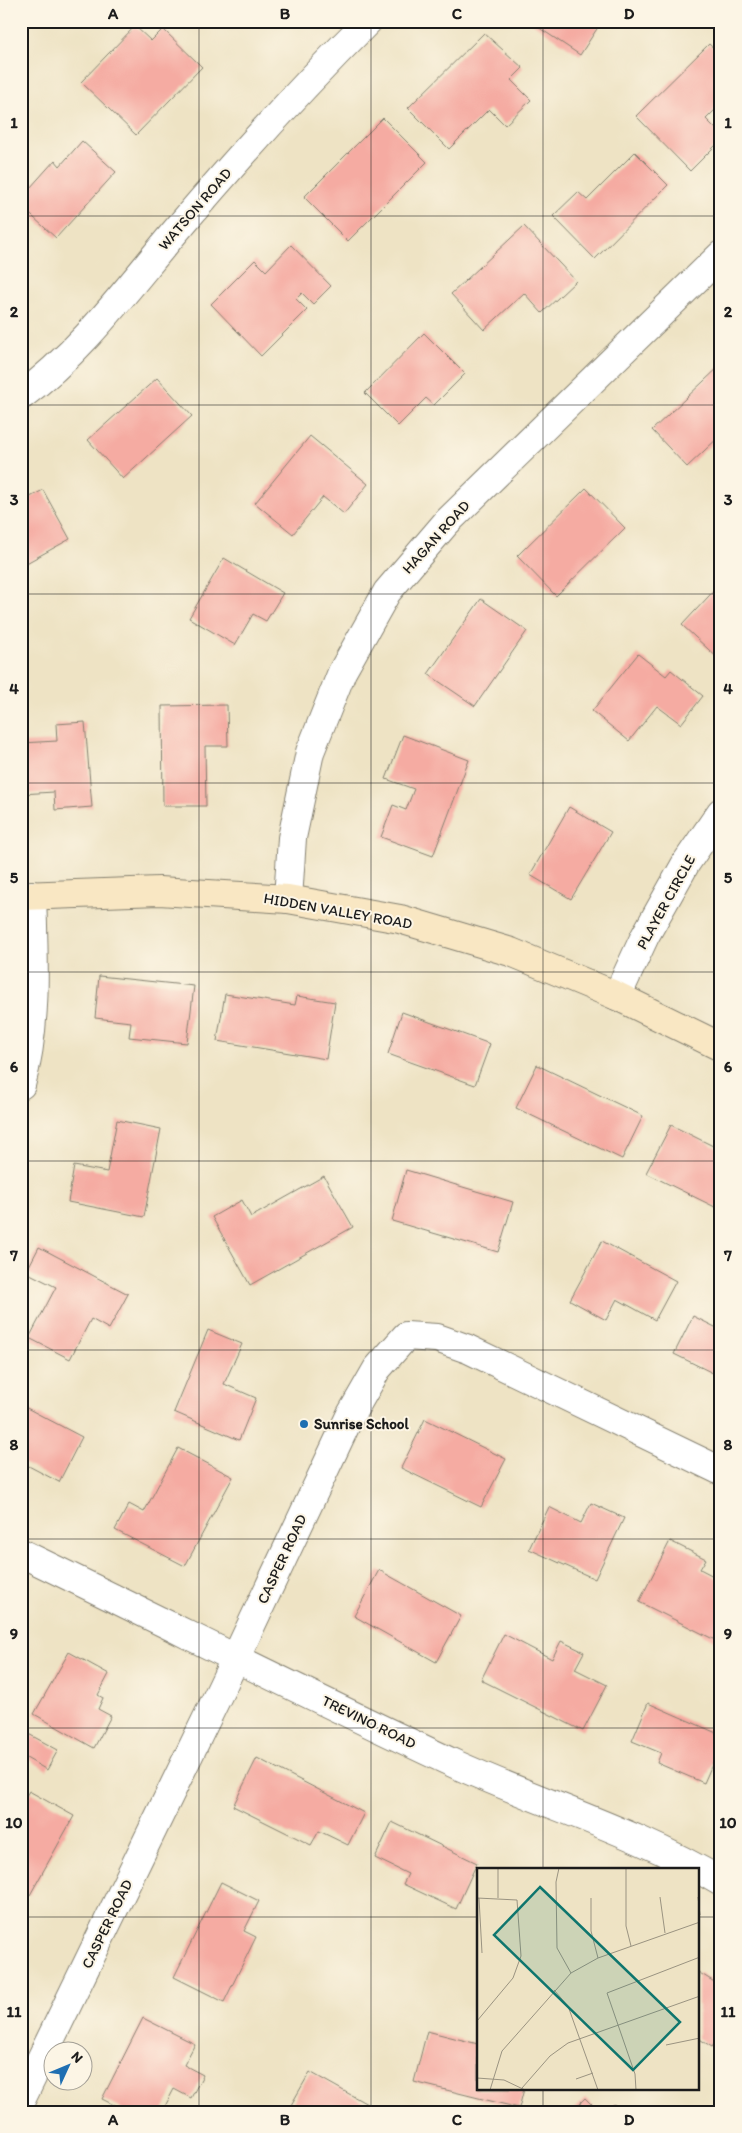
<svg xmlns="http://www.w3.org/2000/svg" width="742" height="2133" font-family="Itim,sans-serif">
	<rect width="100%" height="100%" fill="#fcf5e5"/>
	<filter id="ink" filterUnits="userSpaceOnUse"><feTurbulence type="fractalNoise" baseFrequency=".02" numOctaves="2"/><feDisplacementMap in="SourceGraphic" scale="10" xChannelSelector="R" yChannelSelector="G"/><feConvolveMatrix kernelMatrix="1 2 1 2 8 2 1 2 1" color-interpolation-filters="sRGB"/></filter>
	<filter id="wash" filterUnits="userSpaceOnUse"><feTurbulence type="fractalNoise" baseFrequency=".0096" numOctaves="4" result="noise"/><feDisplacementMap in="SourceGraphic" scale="20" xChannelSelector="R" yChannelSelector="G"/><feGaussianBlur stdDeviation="1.12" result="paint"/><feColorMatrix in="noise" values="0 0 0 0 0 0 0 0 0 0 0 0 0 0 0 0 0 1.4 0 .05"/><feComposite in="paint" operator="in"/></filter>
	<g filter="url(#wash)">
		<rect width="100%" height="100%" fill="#eee3c4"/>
		<g id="blocks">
			<path fill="#f5aba2" d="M529,21H602L580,55Z
				M135,26L151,41L163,29L202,67L136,135L81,82Z
				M484,33L523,68L511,80L531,100L505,125L489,109L449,149L408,108Z
				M709,44L721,55V104L706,119L721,134V140L690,171L636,116Z
				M383,118L427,162L348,241L304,197Z
				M82,141L116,172L56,238L21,206V198L55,160L60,166Z
				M635,152L668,185L595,259L553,216L578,192L587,200Z
				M524,226L576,281L542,313L524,293L484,330L451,294Z
				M291,245L331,286L313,304L302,293L296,299L307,310L261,356L211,304L255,260L266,271Z
				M424,333L465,374L434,405L426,398L398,426L365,393Z
				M721,365V435L687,467L652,430Z
				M157,378L192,416L123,479L88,440Z
				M310,436L368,484L344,514L323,497L293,534L255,503Z
				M586,488L625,528L556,596L517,556Z
				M43,490L70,539L21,566V502Z
				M224,558L283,593L266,621L253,614L235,645L189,618Z
				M721,583V661L682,625Z
				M481,599L527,631L475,706L428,674Z
				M638,654L666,676L671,670L703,696L681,724L657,706L629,741L592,711Z
				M227,705L228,746H205L206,806H163L162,706Z
				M85,722L92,807L55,810L54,792L21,794V743L57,741L56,724Z
				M403,735L469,760L433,856L381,837L393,805L406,810L414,789L386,779Z
				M569,807L611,832L571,899L530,875Z
				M99,976L194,986L187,1043L129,1037L131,1022L95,1018Z
				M225,994L295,1005L297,996L335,1002L326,1059L217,1041Z
				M402,1012L490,1044L475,1085L388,1054Z
				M537,1065L643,1116L622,1159L516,1108Z
				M117,1120L161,1129L144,1217L68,1202L74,1166L107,1172Z
				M671,1125L721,1150V1210L646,1173Z
				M406,1170L513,1202L498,1252L392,1221Z
				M324,1176L353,1227L250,1285L212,1217L242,1200L251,1217Z
				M602,1241L676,1281L655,1320L617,1299L606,1320L570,1300Z
				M39,1247L128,1294L109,1329L91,1319L70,1359L29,1338L56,1287L26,1272Z
				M693,1316L721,1330V1377L674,1354Z
				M208,1330L242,1344L224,1384L256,1398L239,1440L174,1412Z
				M21,1405L82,1437L59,1482L21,1462Z
				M425,1419L506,1459L481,1507L401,1468Z
				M178,1448L233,1477L185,1566L115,1530L129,1504L144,1512Z
				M591,1503L624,1518L595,1579L529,1549L549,1507L581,1523Z
				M670,1541L706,1559L700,1569L721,1580V1643L639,1602Z
				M379,1570L461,1616L436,1662L354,1616Z
				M504,1634L552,1659L561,1641L584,1652L575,1669L607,1685L583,1731L481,1680Z
				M69,1652L109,1674L98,1695L103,1698L98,1709L111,1716L94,1748L34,1714Z
				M648,1703L721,1735V1744L704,1783L657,1763L661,1753L632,1741Z
				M23,1731L58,1750L47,1770L21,1755Z
				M257,1758L364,1813L348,1845L319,1831L311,1845L233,1806Z
				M29,1791L74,1816L30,1895L21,1890V1804Z
				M392,1822L477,1863L456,1909L403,1884L408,1874L375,1858Z
				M221,1882L259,1901L244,1931L256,1937L224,2002L174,1977Z
				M698,1972L721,1986V2034L712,2047L698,2038Z
				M143,2018L195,2044L184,2065L203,2075L191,2098L174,2089L162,2112H128L102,2099Z
				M427,2031L478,2044V2089H524L519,2108L414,2082Z
				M310,2072L376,2109L374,2112H287Z
				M585,2098L597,2110L571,2112Z
				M614,2104L622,2112H606Z"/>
		</g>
	</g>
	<g filter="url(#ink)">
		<use href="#blocks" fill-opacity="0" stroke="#858070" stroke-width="1"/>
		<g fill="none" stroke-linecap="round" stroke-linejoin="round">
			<defs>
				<path id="street" d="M21,396C81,352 126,290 174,233C236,160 300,89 368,21
					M288,899L292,838L310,752L342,672L387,592L446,523L721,255
					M617,996L645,936L686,863L721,812
					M21,1085C38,1023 34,958 32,895
					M21,1553C166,1623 309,1696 455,1764C543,1804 638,1832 721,1882
					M21,2100L222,1687L350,1416L377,1369L406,1336L437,1338L468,1349L721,1471"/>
				<path id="secondary" d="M21,896L159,891L288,899L400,919L511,952L617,996L721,1047"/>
			</defs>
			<use href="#street" stroke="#858070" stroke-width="30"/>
			<use href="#secondary" stroke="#858070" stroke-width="30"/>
			<use href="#street" stroke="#fff" stroke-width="28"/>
			<use href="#secondary" stroke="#f9e7c3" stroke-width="28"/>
		</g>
	</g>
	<path fill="none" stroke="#1c1c1c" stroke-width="1" stroke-opacity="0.55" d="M199,21V2112M371,21V2112M543,21V1869M21,216H721M21,405H721M21,594H721M21,783H721M21,972H721M21,1161H721M21,1350H721M21,1539H721M21,1728H721M21,1917H478M698,1917H721M543,2089V2112"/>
	<circle fill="#1f6fb2" stroke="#fcf5e5" stroke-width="2" cx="304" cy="1424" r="5"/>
	<g text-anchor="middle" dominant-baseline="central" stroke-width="4" stroke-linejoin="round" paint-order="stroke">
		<g font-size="15" fill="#1c1c1c" stroke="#fcf5e5">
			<text transform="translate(195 209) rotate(-49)">WATSON ROAD</text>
			<text transform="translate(436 537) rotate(-48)">HAGAN ROAD</text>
			<text transform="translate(666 902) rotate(-61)">PLAYER CIRCLE</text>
			<text transform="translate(338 911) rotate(10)">HIDDEN VALLEY ROAD</text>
			<text transform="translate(282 1559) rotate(-65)">CASPER ROAD</text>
			<text transform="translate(369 1722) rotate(26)">TREVINO ROAD</text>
			<text transform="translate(107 1924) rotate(-64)">CASPER ROAD</text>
		</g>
		<g font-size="15" font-weight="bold" fill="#1c1c1c" stroke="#fcf5e5" text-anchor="start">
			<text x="314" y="1424">Sunrise School</text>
		</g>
	</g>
	<g transform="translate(477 1868)">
		<rect width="222" height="222" fill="#eee3c4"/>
		<path fill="none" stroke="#9a9381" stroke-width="1" d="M21,0V30M82,0L79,14L80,80L94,105M149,0V58L154,78M183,29L188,65M221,29L223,47M0,30L40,32L44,88L36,110L0,153M2,30L5,85M114,30V63L121,90M77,122L91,138L121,222M189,177L223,170M0,210L27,212L48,222M99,211L116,205M45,220L73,188L91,175L223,128M13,222L25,183L94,105L121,90L223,54M159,222L158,206L130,125L223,89"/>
		<path fill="#0f766e" fill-opacity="0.15" stroke="#0f766e" stroke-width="2.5" d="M63,19L203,154L156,202L17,67Z"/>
		<rect width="222" height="222" fill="none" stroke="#1c1c1c" stroke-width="2.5"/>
	</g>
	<rect width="742" height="2133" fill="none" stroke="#fcf5e5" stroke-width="55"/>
	<g transform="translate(68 2066) rotate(46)"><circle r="24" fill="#fcf5e5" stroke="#a29e95"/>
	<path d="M0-4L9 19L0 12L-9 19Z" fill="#1f6fb2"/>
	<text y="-8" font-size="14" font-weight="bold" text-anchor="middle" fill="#1c1c1c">N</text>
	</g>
	<rect x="28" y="28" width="686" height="2078" fill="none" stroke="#1c1c1c" stroke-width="2"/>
	<g font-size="16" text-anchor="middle" font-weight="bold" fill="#1c1c1c">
		<text x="113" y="19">A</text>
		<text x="285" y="19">B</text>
		<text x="457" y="19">C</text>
		<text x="629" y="19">D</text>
		<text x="14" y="128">1</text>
		<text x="728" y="128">1</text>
		<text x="14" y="317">2</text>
		<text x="728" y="317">2</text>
		<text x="14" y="505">3</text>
		<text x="728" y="505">3</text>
		<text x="14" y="694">4</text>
		<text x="728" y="694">4</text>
		<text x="14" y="883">5</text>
		<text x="728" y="883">5</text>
		<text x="14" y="1072">6</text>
		<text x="728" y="1072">6</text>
		<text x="14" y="1261">7</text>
		<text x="728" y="1261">7</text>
		<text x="14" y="1450">8</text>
		<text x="728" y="1450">8</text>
		<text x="14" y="1639">9</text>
		<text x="728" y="1639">9</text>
		<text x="14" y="1828">10</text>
		<text x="728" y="1828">10</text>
		<text x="14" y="2017">11</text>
		<text x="728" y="2017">11</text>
		<text x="113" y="2125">A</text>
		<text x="285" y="2125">B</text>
		<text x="457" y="2125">C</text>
		<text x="629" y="2125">D</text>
	</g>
</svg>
